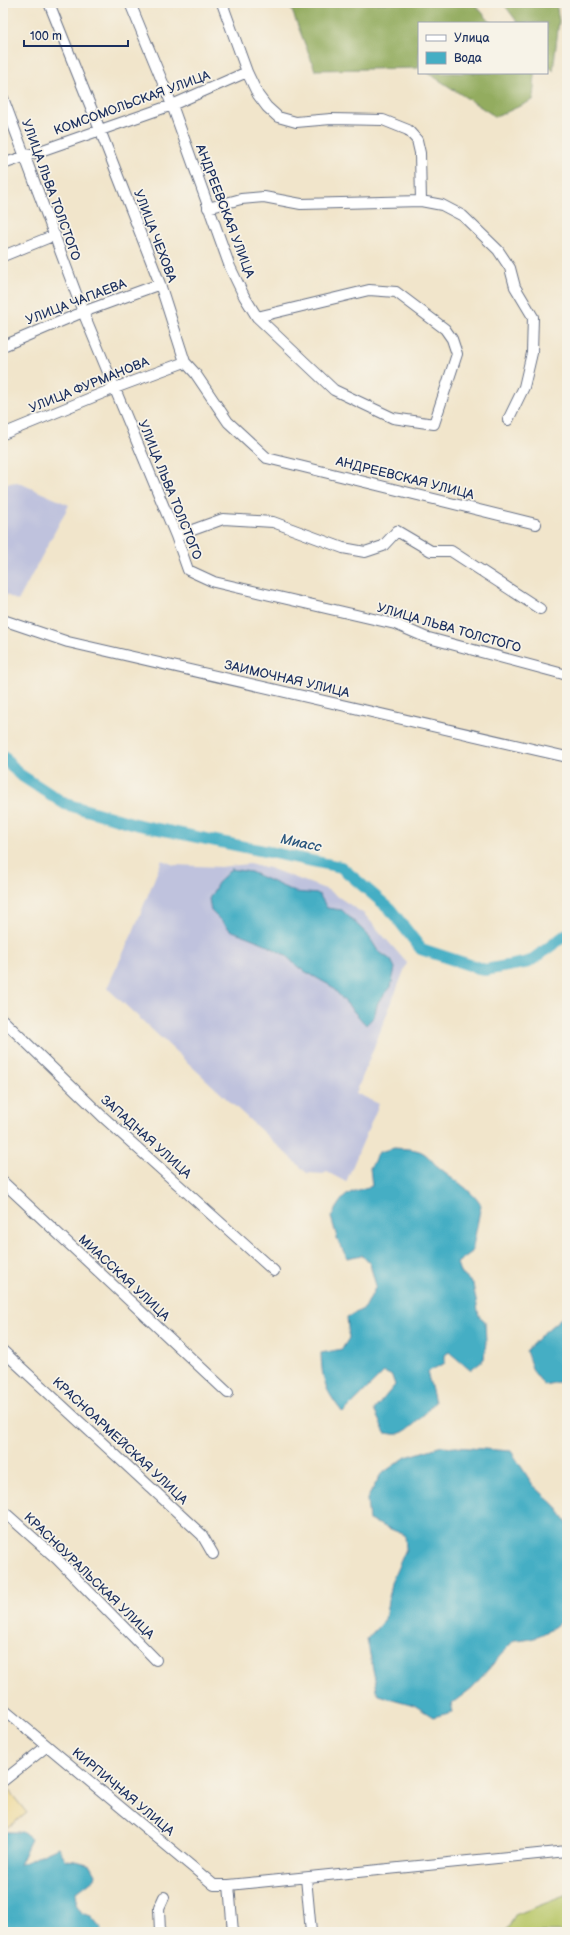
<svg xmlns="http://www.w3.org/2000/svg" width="570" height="1935" font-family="'Balsamiq Sans',sans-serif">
	<rect width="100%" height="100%" fill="#f7f3e8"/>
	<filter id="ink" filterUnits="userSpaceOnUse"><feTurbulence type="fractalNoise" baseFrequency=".025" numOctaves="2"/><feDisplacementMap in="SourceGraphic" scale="8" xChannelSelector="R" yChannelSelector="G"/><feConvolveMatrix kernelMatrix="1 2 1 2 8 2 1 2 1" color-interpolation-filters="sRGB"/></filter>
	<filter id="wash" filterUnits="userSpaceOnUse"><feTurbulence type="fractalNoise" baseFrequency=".012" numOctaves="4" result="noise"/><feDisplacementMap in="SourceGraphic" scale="16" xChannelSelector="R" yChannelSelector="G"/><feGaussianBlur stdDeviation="0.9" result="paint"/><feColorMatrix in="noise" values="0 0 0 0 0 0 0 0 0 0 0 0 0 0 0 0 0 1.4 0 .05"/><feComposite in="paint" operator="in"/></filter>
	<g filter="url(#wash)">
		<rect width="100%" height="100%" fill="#f1e5cb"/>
		<path fill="#bfc2dd" d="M17,482L69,505L18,601L3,593V484Z
			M162,860L174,865L220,867L249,864L269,868L328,890L364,914L407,963L356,1093L379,1104L346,1182L327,1172L323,1174L307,1173L107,988L133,932Z"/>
		<path fill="#bac86a" stroke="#6a7c64" d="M567,1895V1932H506L515,1915Z"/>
		<path fill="#93ac5e" stroke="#576e5e" d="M289,3H474L491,23H419V68L315,70Z
			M503,3H556L559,21L553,71L547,63V23H518Z
			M428,73H533L535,75L533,100L496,117Z"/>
		<path fill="#eeda9e" stroke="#84847e" d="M6,1787L27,1813L3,1831V1790Z"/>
		<path fill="#45aec4" stroke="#306e91" d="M231,869L251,872L295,892L319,894L327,908L342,910L368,935L378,951L391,960L395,968L391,987L378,1002L374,1017L366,1025L331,986L299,968L285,955L263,943L230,930L211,911L209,899L218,883Z
			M394,1148C404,1149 417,1148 425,1154C429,1157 433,1162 436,1165C451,1178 470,1188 481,1205L472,1252L457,1263L460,1272L473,1284L479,1316L485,1321L486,1342L484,1359L470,1370L449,1352L445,1355V1363L427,1372L435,1402C425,1413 412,1430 398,1434C394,1435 389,1433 385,1433L374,1410L395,1385L392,1376L384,1372L343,1413C325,1390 322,1382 321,1353L342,1349L349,1338L347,1317L365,1308L376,1286L370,1264L362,1255L347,1258L338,1241L331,1217C344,1193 346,1193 372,1186L370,1168L379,1152Z
			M567,1313V1390L564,1381L544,1385L533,1371L526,1351L541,1335Z
			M442,1446L511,1451L533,1485L555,1505L567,1522V1545L563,1561L567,1579V1615C551,1632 538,1639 514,1640L472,1688L451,1704L453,1712L433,1717L414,1705L378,1695L367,1639L385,1619L391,1583L406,1549L405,1535L369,1520L367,1499L381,1474L406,1457Z
			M3,1832H22L31,1839L19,1865L58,1847L66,1860L76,1861L91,1865L96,1874L95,1878L77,1892L76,1904L82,1913L91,1916L102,1929L101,1932H3Z"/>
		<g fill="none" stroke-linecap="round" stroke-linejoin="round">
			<path stroke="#45aec4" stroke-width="12" d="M3,756L19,774L65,804L139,825L341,867L390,909L421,949L485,970L529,962L567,934"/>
		</g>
	</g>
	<g filter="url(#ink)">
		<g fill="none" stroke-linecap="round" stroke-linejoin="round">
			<defs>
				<path id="minor" d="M49,3L100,130L160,284L185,362L195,373L228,422L267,458L536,524
					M130,3L172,105L230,267L244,296L257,317L334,390L393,418L434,424L457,354L452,339L445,329L396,292L369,290L257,317
					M222,3L247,72L258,95L267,107L278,117L296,122L331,119L383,120L408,130L417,140L420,153L421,201
					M3,98L83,312L176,536L188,570L214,582L395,624L425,637L567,675
					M3,164L172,105L247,72
					M208,208L241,199L264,197L301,204L421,201L442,205L463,216L498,250L510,268L515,287L533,317L532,353L524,387L508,420
					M3,256L55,235
					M3,346L83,312L160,284
					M3,434L115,388L185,362
					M176,536L223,519L273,522L343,548L365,552L383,546L397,531L431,551H451L540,609
					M3,620L68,642L567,757
					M3,1020L102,1116L274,1271
					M3,1182L228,1393
					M3,1351L202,1535L213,1554
					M3,1511L57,1559L156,1660
					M3,1709L214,1885H229L567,1851
					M3,1781L47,1746
					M306,1878L311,1932
					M229,1885L233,1932
					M160,1932L159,1908L164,1897"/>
			</defs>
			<use href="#minor" stroke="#666f84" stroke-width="12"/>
			<use href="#minor" stroke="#fff" stroke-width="10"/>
		</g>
	</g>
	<g text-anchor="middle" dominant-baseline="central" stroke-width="3.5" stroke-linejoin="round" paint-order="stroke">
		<g font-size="13" fill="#1b2f5e" stroke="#f7f3e8">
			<text transform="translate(132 103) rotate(-20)">КОМСОМОЛЬСКАЯ УЛИЦА</text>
			<text transform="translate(51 190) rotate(70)">УЛИЦА ЛЬВА ТОЛСТОГО</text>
			<text transform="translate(225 211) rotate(69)">АНДРЕЕВСКАЯ УЛИЦА</text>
			<text transform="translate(155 236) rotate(69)">УЛИЦА ЧЕХОВА</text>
			<text transform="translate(76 302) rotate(-21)">УЛИЦА ЧАПАЕВА</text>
			<text transform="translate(89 385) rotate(-22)">УЛИЦА ФУРМАНОВА</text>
			<text transform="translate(405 478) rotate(14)">АНДРЕЕВСКАЯ УЛИЦА</text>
			<text transform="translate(170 490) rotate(68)">УЛИЦА ЛЬВА ТОЛСТОГО</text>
			<text transform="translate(449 628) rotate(16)">УЛИЦА ЛЬВА ТОЛСТОГО</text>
			<text transform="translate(287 679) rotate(13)">ЗАИМОЧНАЯ УЛИЦА</text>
			<text transform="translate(146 1137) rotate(42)">ЗАПАДНАЯ УЛИЦА</text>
			<text transform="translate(124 1278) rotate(43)">МИАССКАЯ УЛИЦА</text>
			<text transform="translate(120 1441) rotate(43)">КРАСНОАРМЕЙСКАЯ УЛИЦА</text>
			<text transform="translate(89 1576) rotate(44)">КРАСНОУРАЛЬСКАЯ УЛИЦА</text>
			<text transform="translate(123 1792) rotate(40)">КИРПИЧНАЯ УЛИЦА</text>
		</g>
		<g font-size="14" font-style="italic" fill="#28557d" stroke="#f7f3e8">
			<text transform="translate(301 843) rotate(12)">Миасс</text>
		</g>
	</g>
	<rect width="570" height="1935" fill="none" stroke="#f7f3e8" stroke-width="16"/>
	<rect x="418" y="22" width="130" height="52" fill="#f7f3e8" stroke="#9fa5b1"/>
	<rect x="426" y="35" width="20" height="6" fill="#ffffff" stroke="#9fa5b1"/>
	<text x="454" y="42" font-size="12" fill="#1b2f5e">Улица</text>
	<rect x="426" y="52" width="20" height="12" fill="#45aec4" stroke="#9fa5b1"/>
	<text x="454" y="62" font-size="12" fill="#1b2f5e">Вода</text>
	<path d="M24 40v6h104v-6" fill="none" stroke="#1b2f5e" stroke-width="2"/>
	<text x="30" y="40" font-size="12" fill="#1b2f5e" stroke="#f7f3e8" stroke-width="3" paint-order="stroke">100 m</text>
</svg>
